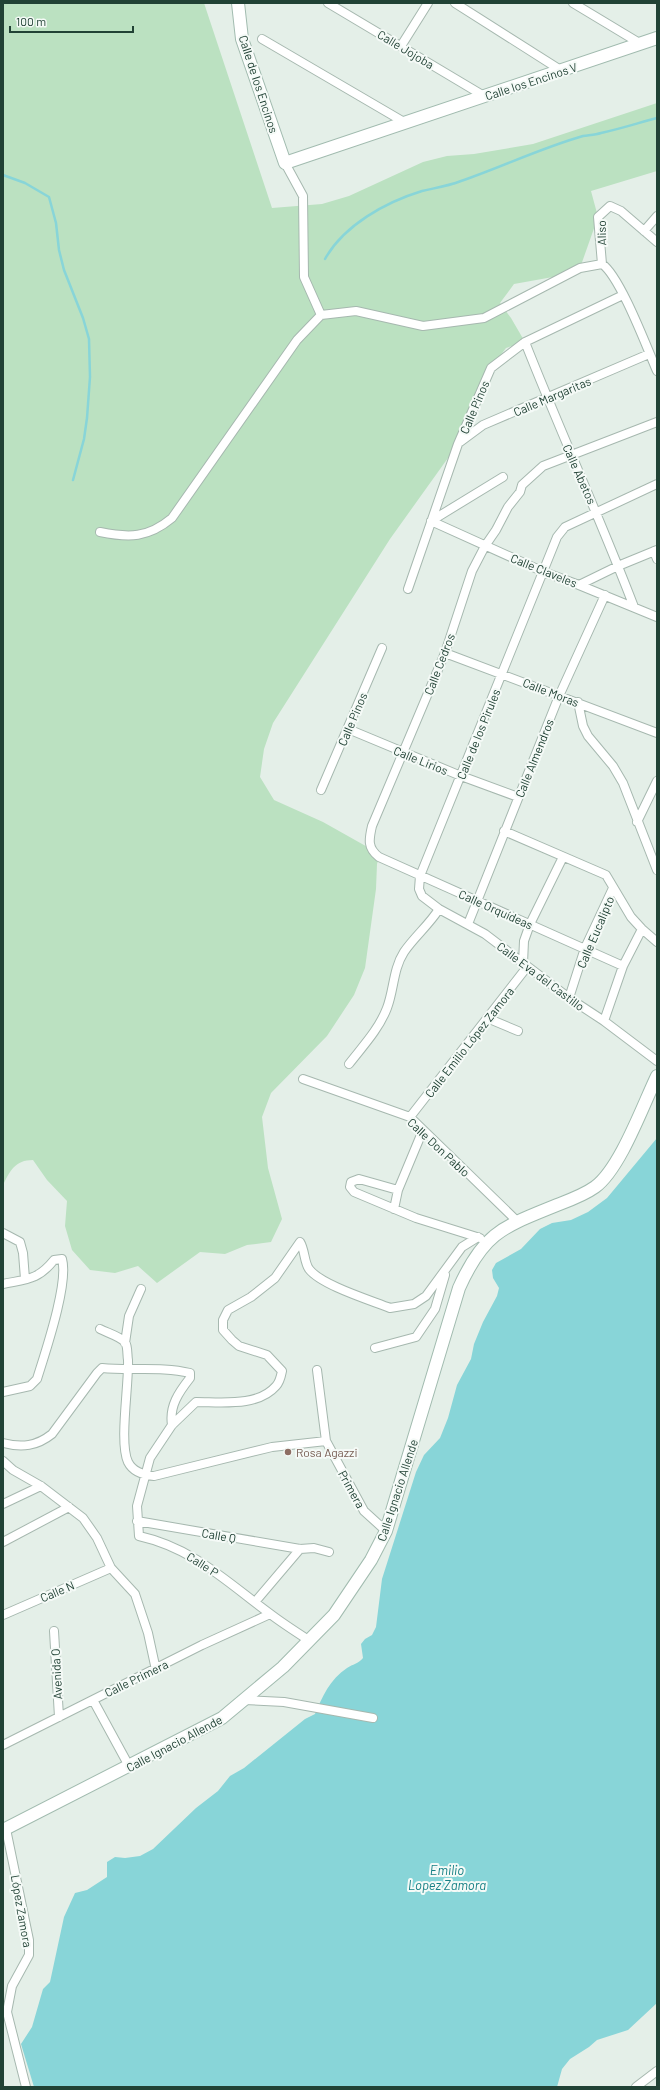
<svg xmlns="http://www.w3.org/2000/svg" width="660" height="2090" font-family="Barlow,sans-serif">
	<rect width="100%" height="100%" fill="#e4efe8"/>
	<path fill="#bbe1c1" d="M3,3H204L272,208L322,204L349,196L423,162L447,156L474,154L533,144L657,103V171L591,191L598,217L580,268L564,275L514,284L500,303L511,318L525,342L506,348L491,368L458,444L390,539L273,723L264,749L260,777L274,800L323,822L371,849L379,857L377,864L376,889L365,968L354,995L327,1036L271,1093L262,1117L268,1168L282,1219L271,1242L247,1245L225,1254L200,1252L157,1283L138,1266L115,1273L90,1270L72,1250L65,1226L67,1201L47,1180L33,1160C15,1160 10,1171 3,1185Z"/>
	<path fill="#88d5d8" d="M657,1138V2003L628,2030L597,2040L589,2047L570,2059L562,2069L557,2087H34L21,2044L32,2027L43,1989L50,1982L64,1917L75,1893L87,1890L107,1877V1862L115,1857L125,1858L140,1856L153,1849L196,1808L218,1791L230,1776L244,1768L305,1719L315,1714C322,1697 330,1679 347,1668C353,1664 358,1664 363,1658L361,1644L365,1639L372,1635L376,1627L382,1579L416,1472L424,1455L440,1438L448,1418L457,1385L471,1359L474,1344L483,1322L497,1296L499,1288L493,1278L492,1270L496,1263L521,1249L540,1229L552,1223L571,1220L588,1212L607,1198Z"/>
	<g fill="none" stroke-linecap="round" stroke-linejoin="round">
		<path stroke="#88d5d8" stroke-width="2.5" d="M3,175L25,183L49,197L56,223L59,250L64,270L83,318L89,339L90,377L87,418L84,439L73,480
			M325,259C344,225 386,202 422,191C435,188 448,186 461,181C502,167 541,148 583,136C589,135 595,135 601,133C620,129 638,123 657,118"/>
		<defs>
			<path id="street" d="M328,3L484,96
				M455,3L562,71
				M573,3L641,44
				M262,39L404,122
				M401,46L428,3
				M285,163L303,196L304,277L321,315L356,311L423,326L484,318L580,268L602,264
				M644,231L657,216
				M602,264L598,217L610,206L621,211L657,242
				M602,264C620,276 647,348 657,371
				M525,342C560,431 600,518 634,607
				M460,442L483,425L649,354
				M657,484L565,527L557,537L420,876L419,889L422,896L439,909L485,934L569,998L604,1021L657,1061
				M431,521L544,572L579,585L657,617
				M431,521L503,477
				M100,532C129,538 148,538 172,518L297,340L321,315
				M654,551L657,559
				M579,585L618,566L657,550
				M408,589L458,444L491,368L525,342L623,295
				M445,653L657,733
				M578,702L583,726L588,736L613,766L623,783L657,870
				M348,729L461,776L518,797
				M321,790L382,648
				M637,822L657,781
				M504,831L606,875L631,917L642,929L657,942
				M468,924L559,696L605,595
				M523,963L524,941L530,924L563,857
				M623,966L379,857C367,848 369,839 372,826L445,653L472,571L485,546L496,530L508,507L520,492L522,485L543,466L657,422
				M569,998L585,948L613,888
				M487,1018L518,1031
				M604,1021L623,966L642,929
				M349,1064C363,1046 379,1029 387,1008C394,990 393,969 404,952C414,937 429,925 439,909
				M303,1079L410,1117L517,1221
				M410,1117L527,967
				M398,1190L359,1179L351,1182L350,1187L354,1192L416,1218L480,1238
				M394,1209L398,1190L423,1130
				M3,1233L20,1242L23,1253L25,1279
				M3,1284C27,1279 38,1280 54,1260L62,1259C69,1283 45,1353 37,1379L30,1386L3,1392
				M100,1329C108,1333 119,1336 125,1342C128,1346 127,1355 128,1360C129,1385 119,1443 128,1462C133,1472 143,1475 154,1476L272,1447L326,1441
				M125,1343L129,1316L141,1289
				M375,1348L416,1337L435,1309L445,1275
				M317,1370L326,1441L364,1511L386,1531
				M3,1443C22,1448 37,1446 52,1434L97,1373L102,1368C131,1371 162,1366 190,1373V1378C179,1392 169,1406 172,1425
				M3,1461L13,1470L41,1486L83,1518L97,1538L111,1568L135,1594L148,1633L156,1670
				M3,1504L41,1486
				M137,1521L300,1549L314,1548L329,1552
				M3,1542L69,1507
				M255,1602L300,1549
				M3,1615L111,1568
				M54,1631L59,1717
				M310,1641C296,1632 282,1623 269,1613C227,1582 193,1548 139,1536L137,1506L150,1458L172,1425L196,1402C222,1402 258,1407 276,1386C280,1382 281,1376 282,1371L267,1355L239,1346L232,1340L223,1330V1320L228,1310L251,1297L275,1278L300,1242C305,1250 304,1262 309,1269C321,1285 370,1300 390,1308L414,1304L426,1296L462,1247L478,1237
				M93,1700L129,1766
				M244,1700L284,1702L373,1718
				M3,1745L202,1645L270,1614
				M6,1829L29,1940V1955L12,1986L7,2012L26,2087
				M636,2087L657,2071"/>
			<path id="secondary" d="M238,3L242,39L285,163L657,38
				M3,1830L222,1718L283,1667L334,1615L371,1560L386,1531L459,1288C484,1232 503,1227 557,1205C570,1200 584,1195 595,1187C620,1169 643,1105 657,1076"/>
		</defs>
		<use href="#street" stroke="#a6b8af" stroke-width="10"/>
		<use href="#secondary" stroke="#a1bbaf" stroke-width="14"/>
		<use href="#street" stroke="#fff" stroke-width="8"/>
		<use href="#secondary" stroke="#fff" stroke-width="12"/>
	</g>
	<circle fill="#8d6e63" stroke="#f5faf7" stroke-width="1.5" cx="288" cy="1452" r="4"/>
	<g text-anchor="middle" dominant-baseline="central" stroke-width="4" stroke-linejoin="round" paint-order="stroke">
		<g font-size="12" fill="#214235" stroke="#f5faf7">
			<text transform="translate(406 49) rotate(31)">Calle Jojoba</text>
			<text transform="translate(531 81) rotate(-18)">Calle los Encinos V</text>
			<text transform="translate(259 84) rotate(72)">Calle de los Encinos</text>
			<text transform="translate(601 233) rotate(-91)">Aliso</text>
			<text transform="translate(552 396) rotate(-23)">Calle Margaritas</text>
			<text transform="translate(474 407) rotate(-67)">Calle Pinos</text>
			<text transform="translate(580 474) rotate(66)">Calle Abetos</text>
			<text transform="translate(544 570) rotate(22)">Calle Claveles</text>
			<text transform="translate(439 664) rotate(-69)">Calle Cedros</text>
			<text transform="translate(551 692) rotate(21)">Calle Moras</text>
			<text transform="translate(352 719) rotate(-67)">Calle Pinos</text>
			<text transform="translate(478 734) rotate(-68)">Calle de los Pirules</text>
			<text transform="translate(534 758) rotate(-68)">Calle Almendros</text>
			<text transform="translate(421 760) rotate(22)">Calle Lirios</text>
			<text transform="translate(496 909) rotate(24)">Calle Orquídeas</text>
			<text transform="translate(595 932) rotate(-67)">Calle Eucalipto</text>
			<text transform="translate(541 976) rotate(37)">Calle Eva del Castillo</text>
			<text transform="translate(469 1042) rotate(-52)">Calle Emilio López Zamora</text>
			<text transform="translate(439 1147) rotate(43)">Calle Don Pablo</text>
			<text transform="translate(352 1489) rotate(61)">Primera</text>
			<text transform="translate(397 1490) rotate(-72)">Calle Ignacio Allende</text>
			<text transform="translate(219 1535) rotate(10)">Calle Q</text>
			<text transform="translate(203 1564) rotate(32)">Calle P</text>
			<text transform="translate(57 1591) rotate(-23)">Calle N</text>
			<text transform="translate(56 1674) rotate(-93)">Avenida O</text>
			<text transform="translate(136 1678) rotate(-26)">Calle Primera</text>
			<text transform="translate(174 1743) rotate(-28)">Calle Ignacio Allende</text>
			<text transform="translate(22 1911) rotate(80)">López Zamora</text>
		</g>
		<g font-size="12" fill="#785e54" stroke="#f5faf7" text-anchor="start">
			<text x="296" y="1452">Rosa Agazzi</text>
		</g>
		<g font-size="13" font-style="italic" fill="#157f84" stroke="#f5faf7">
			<text x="447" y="1870">Emilio<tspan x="447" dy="15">Lopez Zamora</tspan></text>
		</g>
	</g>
	<rect width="660" height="2090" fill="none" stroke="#214235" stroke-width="8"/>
	<path d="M10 26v6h123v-6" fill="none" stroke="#214235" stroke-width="2"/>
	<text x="16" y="26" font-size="12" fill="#214235" stroke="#f5faf7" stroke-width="3" paint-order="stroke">100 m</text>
</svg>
